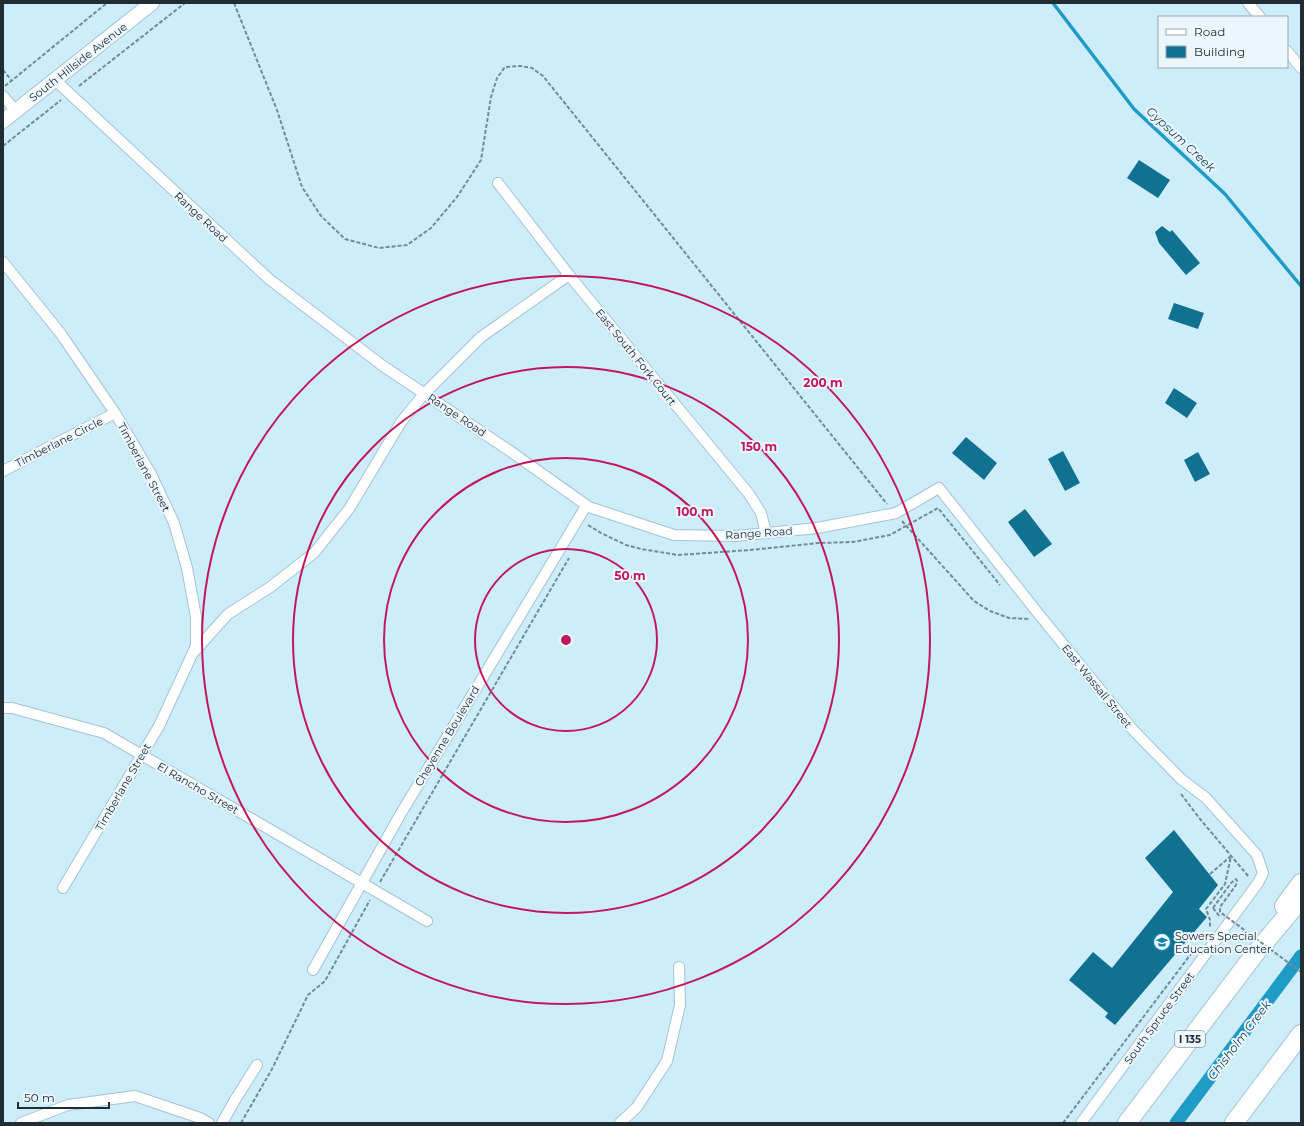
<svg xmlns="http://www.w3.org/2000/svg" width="1304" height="1126" font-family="Montserrat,sans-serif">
	<rect width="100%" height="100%" fill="#ceedfb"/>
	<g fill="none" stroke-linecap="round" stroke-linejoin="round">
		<path stroke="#1f9cc6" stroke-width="3.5" d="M1053,3L1134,109L1225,194L1301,286"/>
		<path stroke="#1f9cc6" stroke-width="13" d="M1176,1123L1301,956"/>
	</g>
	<path fill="#107190" d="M1139,160L1170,180L1158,198L1127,178Z
		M1162,226L1170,232L1172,230L1200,263L1186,275L1159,243L1155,232Z
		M1174,303L1204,313L1198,329L1168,319Z
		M1174,388L1197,403L1187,418L1165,403Z
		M966,437L997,463L984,480L952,453Z
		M1063,451L1080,483L1065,491L1048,459Z
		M1198,452L1210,474L1195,482L1184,460Z
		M1025,509L1052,544L1034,557L1008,522Z
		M1174,830L1218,885L1199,909L1207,917L1115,1025L1105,1017L1108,1013L1069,980L1093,952L1112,968L1173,892L1145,858Z"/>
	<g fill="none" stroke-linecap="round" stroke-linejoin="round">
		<defs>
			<path id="street" d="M1248,3L1260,17
				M1287,51L1301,68
				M55,80L269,279L383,366L510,451L589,507L674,535L736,536L817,528L896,513L939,488L1037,612L1133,730L1181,779L1206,798L1257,855L1263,873L1258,883L1081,1123
				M3,96L16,111
				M498,183L569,275L749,494L761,513L766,533
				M3,262L61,334L115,413L151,474L174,523L187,568L196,617V646L159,726L63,888
				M3,471L115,413
				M194,652L228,614L269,588L314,553L349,509L401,422L424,394L481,337L569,275
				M3,708H12L104,733L427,921
				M313,970L400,815L586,506
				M21,1123L68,1105L135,1096L200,1118L209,1123
				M222,1123L235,1100L257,1065
				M620,1123L637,1107L667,1061L680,1005L679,967"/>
			<path id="secondary" d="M3,121L152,3"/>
			<path id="highway" d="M1284,906L1301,883
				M1127,1123L1254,955L1301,899
				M1234,1123L1301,1034"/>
		</defs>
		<use href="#street" stroke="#a5c3d1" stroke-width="12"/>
		<use href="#secondary" stroke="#a5c3d1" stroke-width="16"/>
		<use href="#highway" stroke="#a5c3d1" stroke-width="20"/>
		<path stroke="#758a94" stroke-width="2" stroke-dasharray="4 2" stroke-linecap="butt" d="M234,3L277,110L302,187L321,216L345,239L379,248L407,245L431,228L457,197L481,160L491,97L497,78L505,67L520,66L532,68L543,76L887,504
			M3,70L12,81
			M5,86L107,3
			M79,86L185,3
			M3,146L61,100
			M902,521L974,601L990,611L1009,618L1029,619
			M588,525L601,533L626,545L641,549L678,555L750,550L819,543L853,542L890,535L938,508L1000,585
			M1181,794L1200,819L1249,877
			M1210,874L1231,856L1225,884L1206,909L1210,920V928
			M380,882L569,558
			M1213,908L1220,917
			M241,1123L272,1069L308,995L325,981L370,900
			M1063,1123L1191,954"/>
		<use href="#street" stroke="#fff" stroke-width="10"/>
		<use href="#secondary" stroke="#fff" stroke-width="14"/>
		<use href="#highway" stroke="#fff" stroke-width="18"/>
		<path stroke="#758a94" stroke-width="2" stroke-dasharray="4 2" stroke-linecap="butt" d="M1213,908L1231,883L1236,879L1237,881L1236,885L1220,907V912L1301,972"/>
	</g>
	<g fill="none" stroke="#c2185b" stroke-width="2">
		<circle cx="566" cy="640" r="91"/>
		<circle cx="566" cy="640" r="182"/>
		<circle cx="566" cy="640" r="273"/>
		<circle cx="566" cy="640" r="364"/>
	</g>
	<defs>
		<symbol id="school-ring" viewBox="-11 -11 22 22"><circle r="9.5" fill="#ebf7fd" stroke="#0d84a9" stroke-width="1.5"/><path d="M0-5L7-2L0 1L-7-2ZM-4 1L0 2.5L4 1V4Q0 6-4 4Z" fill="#0d84a9"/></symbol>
	</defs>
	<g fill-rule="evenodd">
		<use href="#school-ring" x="1152" y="932" width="20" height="20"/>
	</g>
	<g text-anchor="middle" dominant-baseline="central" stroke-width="4" stroke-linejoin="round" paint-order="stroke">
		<rect fill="#ebf7fd" stroke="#5e6a70" stroke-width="1" x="1175" y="1031" width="30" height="16" rx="3"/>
		<g font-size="10" font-weight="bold" fill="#222d33">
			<text x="1190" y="1039">I 135</text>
		</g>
		<g font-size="11" fill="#222d33" stroke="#ebf7fd">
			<text transform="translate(78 62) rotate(-38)">South Hillside Avenue</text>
			<text transform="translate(201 217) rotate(43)">Range Road</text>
			<text transform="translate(636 357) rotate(51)">East South Fork Court</text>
			<text transform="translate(457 415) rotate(34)">Range Road</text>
			<text transform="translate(59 442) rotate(-27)">Timberlane Circle</text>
			<text transform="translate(144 467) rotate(62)">Timberlane Street</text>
			<text transform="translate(759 533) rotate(-4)">Range Road</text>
			<text transform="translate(1097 686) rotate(51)">East Wassall Street</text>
			<text transform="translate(447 736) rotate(-59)">Cheyenne Boulevard</text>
			<text transform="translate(123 787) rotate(-60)">Timberlane Street</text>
			<text transform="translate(198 788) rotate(30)">El Rancho Street</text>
			<text transform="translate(1159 1018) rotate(-54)">South Spruce Street</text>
		</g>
		<g font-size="11" fill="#222d33" stroke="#ebf7fd" text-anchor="start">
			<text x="1175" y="936">Sowers Special<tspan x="1175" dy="13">Education Center</tspan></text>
		</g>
		<g font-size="12" font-style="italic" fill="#144456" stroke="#ebf7fd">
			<text transform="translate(1181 139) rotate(43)">Gypsum Creek</text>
			<text transform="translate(1239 1040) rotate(-53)">Chisholm Creek</text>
		</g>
	</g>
	<circle cx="566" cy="640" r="6" fill="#c2185b" stroke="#ebf7fd" stroke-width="2"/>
	<g font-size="12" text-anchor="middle" font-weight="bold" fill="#c2185b" stroke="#ebf7fd" stroke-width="4" stroke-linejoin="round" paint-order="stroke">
		<text x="823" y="387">200 m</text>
		<text x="759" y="451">150 m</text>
		<text x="695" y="516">100 m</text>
		<text x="630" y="580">50 m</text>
	</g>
	<rect width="1304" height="1126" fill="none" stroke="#222d33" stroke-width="8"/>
	<rect x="1158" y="16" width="130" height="52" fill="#ebf7fd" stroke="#9ba6ac"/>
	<rect x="1166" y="29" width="20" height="6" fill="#ffffff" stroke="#9ba6ac"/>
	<text x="1194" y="36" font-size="12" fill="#222d33">Road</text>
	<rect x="1166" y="46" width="20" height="12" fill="#107190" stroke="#9ba6ac"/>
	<text x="1194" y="56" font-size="12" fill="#222d33">Building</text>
	<path d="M18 1102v6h91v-6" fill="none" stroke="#222d33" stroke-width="2"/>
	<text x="24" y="1102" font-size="12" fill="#222d33" stroke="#ebf7fd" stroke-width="3" paint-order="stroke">50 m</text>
</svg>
